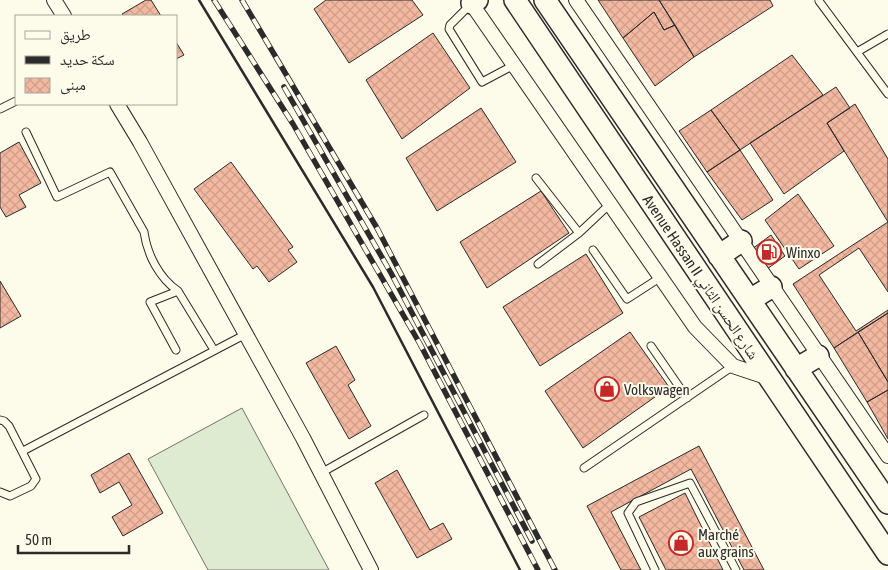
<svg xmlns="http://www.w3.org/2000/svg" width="888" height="570" font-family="'Asap Condensed','Noto Naskh Arabic',sans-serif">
	<defs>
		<pattern id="building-cross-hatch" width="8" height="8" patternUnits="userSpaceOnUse" patternTransform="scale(1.25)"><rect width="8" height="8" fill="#f2b8a0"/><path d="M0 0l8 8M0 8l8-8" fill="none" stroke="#d09e8a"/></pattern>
	</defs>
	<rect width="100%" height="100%" fill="#fdfbea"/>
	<path fill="#deebd1" stroke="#74746e" d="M242,408L329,570H208L148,459Z"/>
	<path fill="url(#building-cross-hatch)" stroke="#2b2b2b" d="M146,0H151L161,16H124L122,14Z
		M326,0H412L423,15L349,63L314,9Z
		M598,0H659L675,25L664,30L654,12L623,38Z
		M659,0H770L773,6L694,57Z
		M654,12L664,30L675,25L694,57L655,86L623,38Z
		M433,33L470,88L402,139L366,80Z
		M176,42L184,55L176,59Z
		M792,55L823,95L740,150L711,110Z
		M836,87L850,108L827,123L844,151L784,194L750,143Z
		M855,104L888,159V222L827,123Z
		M481,108L516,162L437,211L406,158Z
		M711,110L740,150L707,172L679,131Z
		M19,142L41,183L19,195L26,207L6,217L0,207V153Z
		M740,150L773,200L742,220L707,172Z
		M231,162L293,247L288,250L297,262L269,282L257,266L253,269L194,189Z
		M541,191L569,233L487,288L460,242Z
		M798,194L834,246L799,269L765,220Z
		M888,222V292L859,248L819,275L856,331L888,310V313L834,348L793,284Z
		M771,235L785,256L767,269L752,249Z
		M586,254L623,313L540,366L503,307Z
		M0,281L21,316L0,328Z
		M888,313V382L858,332Z
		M630,332L669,387L583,448L545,391Z
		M858,332L888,382V390L867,402L834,348Z
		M336,346L355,380L348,385L371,426L349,439L306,363Z
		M888,390V439L867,402Z
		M699,446L764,570H744L691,469L611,512L641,570H621L587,506Z
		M129,453L163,513L123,536L112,517L132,505L119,482L100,493L91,475Z
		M397,470L430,530L443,523L452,539L417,558L375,483Z
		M685,493L723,570H666L639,517Z"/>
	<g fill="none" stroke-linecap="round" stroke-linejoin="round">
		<defs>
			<path id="service" d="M819,1L888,94
				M471,4L450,25L449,29L482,82L514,65
				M857,52L888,34
				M0,109L16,101
				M26,132L57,197L110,172L144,232C147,254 159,278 178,291
				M536,178L579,233
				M593,250L627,299L661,277
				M538,264L579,233L611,203
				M651,346L687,398
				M176,350L150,302L178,291L214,350
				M0,420L4,421L9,426L36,479L31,486L10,496L0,492
				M23,451L246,334
				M584,468L733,366
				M321,473L424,415
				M655,570L628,513L636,502L690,483L736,570"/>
			<path id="minor" d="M54,0L64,16
				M469,0L695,327L733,366L769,378
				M576,0L888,456
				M117,104L140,142L303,438L371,570"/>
			<path id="primary" d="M515,0L888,554
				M545,0L888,503
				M472,3L477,0
				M719,256L741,241
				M750,300L771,287
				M796,369L818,356"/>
		</defs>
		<use href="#service" stroke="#2b2b2b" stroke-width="9"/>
		<use href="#minor" stroke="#2b2b2b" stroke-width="16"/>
		<use href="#primary" stroke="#2b2b2b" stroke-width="24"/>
		<use href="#service" stroke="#fdfbea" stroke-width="7"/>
		<use href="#minor" stroke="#fdfbea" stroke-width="14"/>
		<use href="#primary" stroke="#fdfbea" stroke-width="21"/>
		<defs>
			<path id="rail" d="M214,0L293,124L420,344L538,570
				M242,0L377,228L555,570
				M284,87L391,273L532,541"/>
		</defs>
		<use href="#rail" stroke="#2b2b2b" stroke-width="5.5"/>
		<use href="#rail" stroke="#fdfbea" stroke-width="4" stroke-dasharray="11" stroke-linecap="butt"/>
		<path stroke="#2b2b2b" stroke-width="2.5" d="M199,0L373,287L520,570"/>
	</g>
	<defs>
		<symbol id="fuel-ring" viewBox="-11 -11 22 22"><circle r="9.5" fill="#fdfbea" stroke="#c62828" stroke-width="1.5"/><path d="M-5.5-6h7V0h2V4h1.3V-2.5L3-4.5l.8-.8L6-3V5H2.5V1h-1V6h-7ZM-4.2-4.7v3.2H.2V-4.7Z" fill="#c62828"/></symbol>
		<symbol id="shop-ring" viewBox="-11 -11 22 22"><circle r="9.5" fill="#fdfbea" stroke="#c62828" stroke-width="1.5"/><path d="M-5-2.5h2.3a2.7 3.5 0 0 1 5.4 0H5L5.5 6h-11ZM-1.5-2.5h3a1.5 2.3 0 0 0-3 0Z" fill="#c62828"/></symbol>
	</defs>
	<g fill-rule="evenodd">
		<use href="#fuel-ring" x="755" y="238" width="28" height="28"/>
		<use href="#shop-ring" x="593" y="375" width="28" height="28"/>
		<use href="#shop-ring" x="667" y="529" width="28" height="28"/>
	</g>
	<g text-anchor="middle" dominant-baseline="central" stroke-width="4" stroke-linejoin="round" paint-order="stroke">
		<g font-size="15" fill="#2b2b2b" stroke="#fdfbea" text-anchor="start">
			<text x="786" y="252">Winxo</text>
			<text x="624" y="389">Volkswagen</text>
			<text x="698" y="534">Marché<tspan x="698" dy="17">aux grains</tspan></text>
		</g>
		<g font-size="15" fill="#2b2b2b" stroke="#fdfbea">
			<text transform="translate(701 277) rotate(56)">Avenue Hassan II شارع الحسن الثاني</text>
		</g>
	</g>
	<rect x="15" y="15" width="162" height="90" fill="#fdfbea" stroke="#a9a89e"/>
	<rect x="25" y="31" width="25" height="8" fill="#fdfbea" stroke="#a9a89e"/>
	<text x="60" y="40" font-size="15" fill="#2b2b2b">طريق</text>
	<rect x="25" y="56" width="25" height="8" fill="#2b2b2b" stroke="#a9a89e"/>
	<text x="60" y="65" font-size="15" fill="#2b2b2b">سكة حديد</text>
	<rect x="25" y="78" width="25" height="15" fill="url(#building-cross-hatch)" stroke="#a9a89e"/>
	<text x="60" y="90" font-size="15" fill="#2b2b2b">مبنى</text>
	<path d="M18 545v8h111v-8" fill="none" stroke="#2b2b2b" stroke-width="2.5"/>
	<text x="25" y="545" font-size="15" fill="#2b2b2b" stroke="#fdfbea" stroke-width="4" paint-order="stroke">50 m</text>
</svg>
